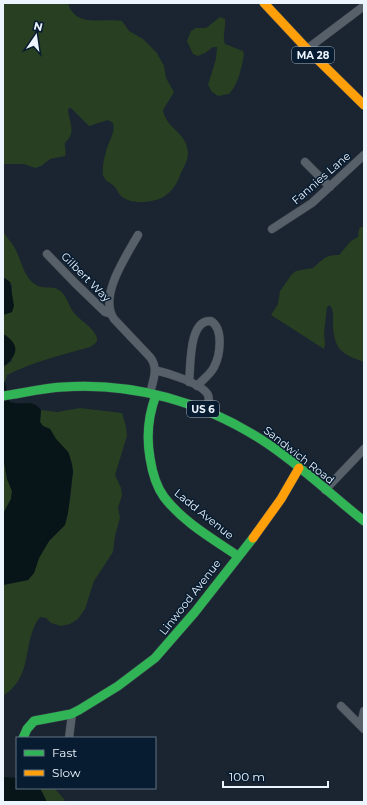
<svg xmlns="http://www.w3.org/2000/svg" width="367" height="805" font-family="Montserrat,sans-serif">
	<rect width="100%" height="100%" fill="#1a2531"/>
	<path fill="#283f21" d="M3,3H68C75,28 103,18 122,21L129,31L143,39L157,53L164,66L166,78L174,92L163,110C166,129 187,132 188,153C188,161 184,166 181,173C174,192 164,201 143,202C137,202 131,202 126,199C119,196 118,191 114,186C110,182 105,182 103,175C102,166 105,154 108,145C111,137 115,132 113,123L108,120L89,126L71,108H69L68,111C69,118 73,127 71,134C70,138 67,140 65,143C64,147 67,151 65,156L50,159L41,166L35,168L24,164H3Z
		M220,17L225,19C226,30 222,34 225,44L243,51L244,55C241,69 239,83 229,94L218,96L212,92L208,85L216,59L217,47H213L205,53L198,56L193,54L187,41L191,31L196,28H206Z
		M361,227H364V362C341,354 334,349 333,324C333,316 334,312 330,305L327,307L324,333L325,344L324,349L271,315L278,304L280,291L292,274L296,271L313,268C322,260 326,254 339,255L351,241L358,237L359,229Z
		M3,230C5,236 10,240 13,245C20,256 22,271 31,281C42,292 50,284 59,290C67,295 69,307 74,313C81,321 94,328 97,338C98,343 93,345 90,347C61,355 33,362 7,375L5,382L3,381V367L12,361L7,336L3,334V315L12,312V286L10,282L3,277Z
		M80,408L122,413L126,427L127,436L115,475L121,488L122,495L118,508L120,518L115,536L113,552L94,581L85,609L78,619L70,624L61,626L51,623L46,618L40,617C21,641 35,676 3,696V585L28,580L34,573L39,558L49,541L65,525L70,500L73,471L72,463L68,452L56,439L50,429L43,426L40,422L41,410L57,412Z
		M3,456L7,479L12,491L11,499L3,514Z
		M40,788H54L64,799L65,802H47Z"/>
	<path fill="#081518" d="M3,277L10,282L14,306L12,312L3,315Z
		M3,334C21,344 18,356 3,367Z
		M3,381L5,382C7,389 6,396 10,402C21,406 33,398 41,410L40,422L43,426L50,429L56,439L68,452L70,457L73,471L68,513L65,525L49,541L39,558L34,573L28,580L3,585V514L11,499L12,491L7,479L3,456Z
		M3,777L17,778V788H40L47,802H3Z"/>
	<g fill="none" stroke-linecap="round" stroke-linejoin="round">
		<defs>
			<path id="street" d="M307,49L364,6
				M305,162L330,187
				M272,229L312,203L364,155
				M138,235C127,255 98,296 114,319L150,357C159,368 153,381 150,393
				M47,254L75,283L105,312L111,314
				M155,370C167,373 202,383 208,395C210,400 208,405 206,410
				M189,382C191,368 188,319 211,321C224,329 220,356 214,367C211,374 202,380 197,386
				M325,490L364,449
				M341,706L364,729
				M363,728L362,720L364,711
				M69,738L72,714"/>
			<path id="fast" d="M156,395C148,416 146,435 150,458C152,471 156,486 164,497C183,522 213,539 238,556
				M3,396C23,393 43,388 63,387C133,382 203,402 262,440C298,463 330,494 364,521
				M23,738L27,729L34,721L71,714L79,710L118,686L155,658L195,612L253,538"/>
			<path id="slow" d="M264,3L307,49L364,105
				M253,538L281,499L299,468"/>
		</defs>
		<use href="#street" stroke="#39404a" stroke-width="9"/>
		<use href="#fast" stroke="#39404a" stroke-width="10"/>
		<use href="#slow" stroke="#39404a" stroke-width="10"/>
		<use href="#street" stroke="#576069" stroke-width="8"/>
		<use href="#fast" stroke="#30b455" stroke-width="9"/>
		<use href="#slow" stroke="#ff9f0a" stroke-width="9"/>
	</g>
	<g text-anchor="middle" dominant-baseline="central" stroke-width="3" stroke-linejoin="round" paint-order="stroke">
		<g fill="#071c31" stroke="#a7b3c0" stroke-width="1">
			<rect x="292" y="47" width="42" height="16" rx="3"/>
			<rect x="187" y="401" width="32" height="16" rx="3"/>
		</g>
		<g font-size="10" font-weight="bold" fill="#ecf4fd">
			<text x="313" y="55">MA 28</text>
			<text x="203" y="409">US 6</text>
		</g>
		<g font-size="11" fill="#ecf4fd" stroke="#071c31">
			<text transform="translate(321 178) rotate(-41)">Fannies Lane</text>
			<text transform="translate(86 277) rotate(45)">Gilbert Way</text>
			<text transform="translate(299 455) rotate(38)">Sandwich Road</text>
			<text transform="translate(204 514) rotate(39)">Ladd Avenue</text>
			<text transform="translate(190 597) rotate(-52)">Linwood Avenue</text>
		</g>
	</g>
	<rect width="367" height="805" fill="none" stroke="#ecf4fd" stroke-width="8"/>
	<rect x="16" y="737" width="140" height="52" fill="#071c31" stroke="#637283"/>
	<rect x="24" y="750" width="20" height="6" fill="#30b455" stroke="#637283"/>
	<text x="52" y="757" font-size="12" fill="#ecf4fd">Fast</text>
	<rect x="24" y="770" width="20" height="6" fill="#ff9f0a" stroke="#637283"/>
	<text x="52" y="777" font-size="12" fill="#ecf4fd">Slow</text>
	<g transform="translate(36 36) rotate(13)" stroke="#071c31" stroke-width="3" paint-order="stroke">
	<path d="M0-3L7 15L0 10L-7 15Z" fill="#ecf4fd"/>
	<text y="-6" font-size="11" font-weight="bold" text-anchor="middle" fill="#ecf4fd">N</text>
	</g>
	<path d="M223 781v6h105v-6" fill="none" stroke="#ecf4fd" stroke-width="2"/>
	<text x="229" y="781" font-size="12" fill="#ecf4fd" stroke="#071c31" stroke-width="3" paint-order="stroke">100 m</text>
</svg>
